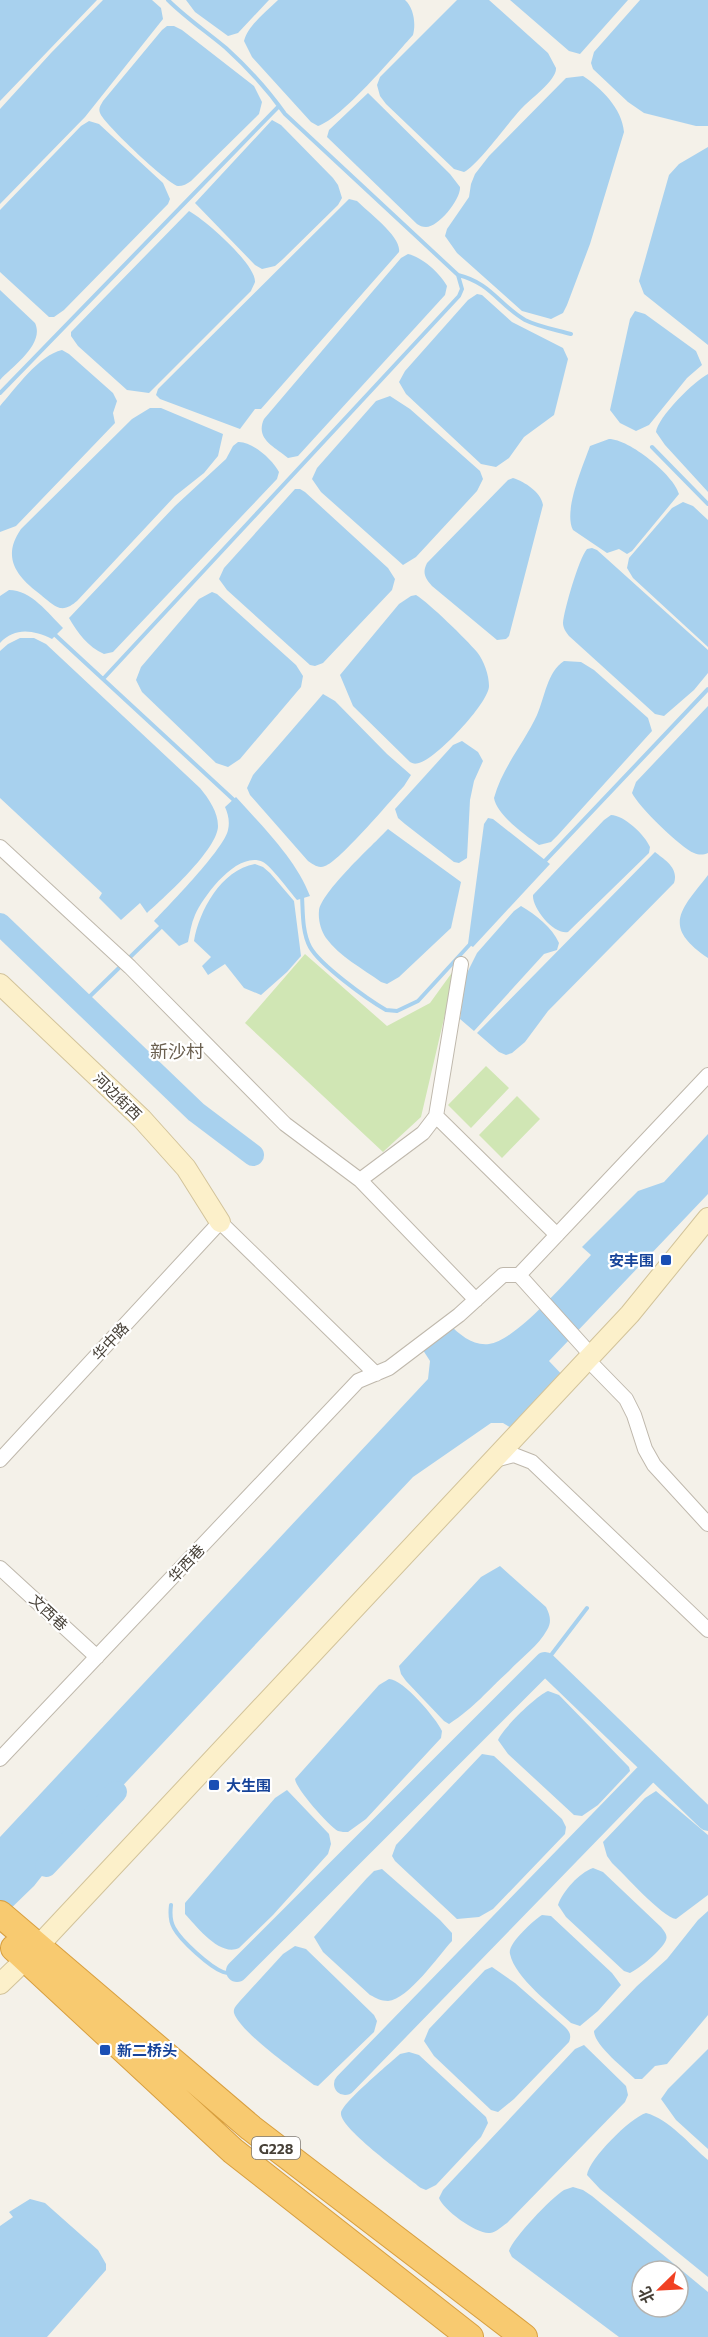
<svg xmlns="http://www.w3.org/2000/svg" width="708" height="2337" font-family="Commissioner,'Noto Sans SC',sans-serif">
	<rect width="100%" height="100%" fill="#f4f1e9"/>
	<path fill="#d0e6b4" d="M305,954L387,1026L430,1003L456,967L421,1117L383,1152L245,1023Z
		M486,1066L509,1088L471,1128L448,1105Z
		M517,1096L540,1119L502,1158L479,1135Z"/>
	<path fill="#a8d1ee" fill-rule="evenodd" d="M0,0H97L0,101Z
		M103,0H152L161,8L163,19L85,117L0,204V109L51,53Z
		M186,0H269L238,33L228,36L195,12Z
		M278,0H405C414,8 416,24 413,35C395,55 341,119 318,126L311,122L252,57L244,41C248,25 266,12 278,0Z
		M457,0H489L548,53L556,68C557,80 530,99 521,109C508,123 477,166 464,172L454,169L386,104L380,96L377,85L380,77Z
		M510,0H628L580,54L569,51Z
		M640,0H708V126H696L644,113L628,102L593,69L591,63L594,52Z
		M167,26H174L182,30L254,86L262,102L259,114L191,181C187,184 183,186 178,186C168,184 103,123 100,113C98,108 101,105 103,101L162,30Z
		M583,76C601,88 622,108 624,132L590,244L567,305L563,313L551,319L522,311L457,253L445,236L447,229L469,197L471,184L475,174L489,156L566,78Z
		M368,93L450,174L460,187C461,199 439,227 426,227C422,227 420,226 417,224L327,137L329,130Z
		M272,120L281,125L333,178L338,185L342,198L338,205L282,260L275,266L262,269L255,265L195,203Z
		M89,121L99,124L163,183L170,199L168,204L64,310L54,317H49L0,272V210L81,126Z
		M708,147V345L644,294L639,281L669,175L679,164Z
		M349,199L357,201C368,212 402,237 399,252L261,409H255L240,429L160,399L156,395L158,389Z
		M189,211C204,219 256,264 255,282C254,285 252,288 251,291L149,393L127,390L78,346L71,336V332Z
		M408,254C422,257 440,273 447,286L445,295L298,456L288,458C274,446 255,439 264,419L401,258Z
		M0,290L35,323C45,344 13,366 0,380Z
		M477,294L482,295L512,322L563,348L568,359L554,415L524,437L509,458L496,467L481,464L406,394L399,382L405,371L468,300Z
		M635,311L645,314L696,351L702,365L687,378L649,425L636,431L620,423L610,410L630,319Z
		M62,350L69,354L113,393L117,401L113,413L115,423L16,526L0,532V406C15,389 39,355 62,350Z
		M708,374V492L665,445L656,432C658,417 694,381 708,374Z
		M390,396L410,409L480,471L483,479L477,491L416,557L403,565L321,492L312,479L317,468L376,401Z
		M150,408H161L223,434L218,456L204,473L175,496L77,601C72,605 67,609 60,608C53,606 46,599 41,595C17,577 1,558 21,529L132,419Z
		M609,439C629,439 674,475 679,494L632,551L627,554L619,549L607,553L573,530C563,511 583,466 590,446Z
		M238,442C252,441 273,460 279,472L277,479L113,652L104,654C88,647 77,632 69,618L175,506L226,459L233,446Z
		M513,478C525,482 541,492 543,505L509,636L506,639L497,640L432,586C425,578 422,573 427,563L508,480Z
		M295,489H300L305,492L388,568L395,579L392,590L323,663L315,666L310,665L227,590L219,579L224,568Z
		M683,502L693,506L708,520V647L633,578L627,568L629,558L672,508Z
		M592,548L597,550L708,650V673L694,690L664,716L655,714L569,636C566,632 563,628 563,623C564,610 579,558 587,549Z
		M9,590C31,590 48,613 63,628L52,639C33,630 15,627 0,643V596Z
		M212,592L217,594L296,665L303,676L301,687L240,759L228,767L216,763L142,692L136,680L141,667L199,599Z
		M416,595C429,603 466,639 477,652C484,661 489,675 489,686C489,703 435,760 419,763C415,764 414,764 410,762L353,706L340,675L399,604L411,596Z
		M20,638H34L46,644L200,788C209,799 218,812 218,826C218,849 164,898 147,913L140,903L121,920L99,898L102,893L0,798V651L8,644Z
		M564,661L581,662L594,670L648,718L652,731L558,835L551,842L539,845C525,835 497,815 494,798C502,768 524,743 537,715C545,697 547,672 564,661Z
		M323,694L335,701L387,754L411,775L404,786C391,800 339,862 325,866C318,869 313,864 308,861L250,795L247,788L253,775Z
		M708,706V853C703,855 699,855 694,853C681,848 638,806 632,793L636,782Z
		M462,741L478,752L483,761L474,781L470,800L467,858L459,863L454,862L405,824L398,818L395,809L453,745Z
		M236,797C262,826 296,859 310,896L297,900C290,892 271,866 263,862C238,850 204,895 195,915C191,924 190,933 188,942L179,946L154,921C170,904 224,849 228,830C230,821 228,814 225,807Z
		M611,815C624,815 645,835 650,847L649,853L568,932C554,935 532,908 533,895L604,820Z
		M488,818L493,819L550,864L473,947L468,944L484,824Z
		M388,829L461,882L451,928L399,977L387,984L381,982C363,969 339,956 326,938C321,931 318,920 319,911C321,892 373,845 388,829Z
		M655,852C665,860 679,868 674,883L548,1011L525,1042L512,1053L506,1055L499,1052L477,1033Z
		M255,864L263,867L270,873L294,901L301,956L287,972L261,995L244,988L225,964L208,975L202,966L211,957L194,941C199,911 221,870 255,864Z
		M708,875V958C661,926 681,910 708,875Z
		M521,906C536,915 552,927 559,943L557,950L544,954L474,1031L460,1019L466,975L477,953L514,911Z
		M708,1134V1194L549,1361L567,1380L518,1432L503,1423H491L413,1477L98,1812L90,1815L34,1886L2,1917L0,1916V1837L428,1379L430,1361L421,1347L449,1324C460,1335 473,1346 489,1344C516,1341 571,1276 591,1255L582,1247L638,1191L664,1182Z
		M500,1566L546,1607C550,1615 552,1622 547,1630C539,1645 521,1658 509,1671C487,1691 475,1707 449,1724L444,1721L406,1681L401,1674L399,1666L481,1577Z
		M389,1679C403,1679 436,1718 442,1731L441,1738L366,1819L348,1832C344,1832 342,1832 338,1831C329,1826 296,1789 295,1779L379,1685Z
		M548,1691L559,1695L629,1767L630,1771L598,1805L582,1816L574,1815L508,1754L498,1740C503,1728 536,1696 548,1691Z
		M482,1754L494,1756L562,1819L566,1827L565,1834L493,1909L479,1917L457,1919L395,1861L392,1856L396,1845Z
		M287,1790L329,1834L331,1844L328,1854L273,1915L239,1948C220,1957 197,1927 185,1914V1903L275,1798Z
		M656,1791L708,1835V1895L676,1919C662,1917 624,1874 612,1863L607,1856L603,1842L645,1798Z
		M593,1868L603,1872L661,1927C664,1931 668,1935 666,1940C662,1950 639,1969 630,1973L624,1971L566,1917L558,1905C563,1891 579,1873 593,1868Z
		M382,1869L440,1920L452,1933V1941C438,1956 409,1999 388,2001C381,2001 376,1998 370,1995L323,1952L314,1937L367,1878L374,1871Z
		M708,1911V2015L667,2064L655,2066L642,2079H635C625,2069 594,2045 594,2031L637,1986L667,1959L698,1920Z
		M542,1915L551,1916L612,1973L621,1985L598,2011L580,2026L571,2023C553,2006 515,1978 510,1954C507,1944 534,1920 542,1915Z
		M295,1946L306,1949L374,2015L377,2021L374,2032L318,2086L314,2085C297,2072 240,2032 234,2013C233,2008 237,2005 240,2001L283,1954Z
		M492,1967L515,1983L564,2026C569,2031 572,2034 569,2042L514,2099L498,2112L491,2110L434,2056L424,2041L429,2029L485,1970Z
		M584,2045L626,2086L628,2095L625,2102L507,2223C502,2226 497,2232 490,2233C478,2235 443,2210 439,2198L443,2190L575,2049Z
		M708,2049V2149L676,2120L661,2099L668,2089Z
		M409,2052L419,2055L486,2117L488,2123L481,2137L436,2185L426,2190L421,2188C408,2177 339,2128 341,2113C342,2103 390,2063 400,2054Z
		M646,2113C669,2119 690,2145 708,2160V2277L600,2189L587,2175C589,2159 630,2118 646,2113Z
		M573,2187L583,2190L592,2196L708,2292V2337H619L512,2257L509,2251C512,2239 552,2197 564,2190C567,2189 570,2188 573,2187ZM642,2271H678V2307H642Z
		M30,2199L45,2203L98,2250L106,2264V2270L47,2337H0V2226L13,2217L9,2212Z"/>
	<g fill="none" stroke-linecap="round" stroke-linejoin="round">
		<path stroke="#a8d1ee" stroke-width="4" d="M458,275C491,283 499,305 525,320C539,327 557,330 571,334
			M0,393L279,106
			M652,447L708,504
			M52,632L236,802
			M103,679L459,296L462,289L458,275L285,114C268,90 248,68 226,48C207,32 186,18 168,0
			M544,862L708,689
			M302,896C303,912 302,932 310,947C320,965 367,999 386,1010L397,1011L418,1001L472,942
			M83,1003L164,924
			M545,1663L587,1608
			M171,1905C170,1913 170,1921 174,1928C181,1941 210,1967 223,1972C228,1974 232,1973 237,1971"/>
		<path stroke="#a8d1ee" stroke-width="22" d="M0,924L196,1112L253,1155
			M46,1866L116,1792
			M237,1971L545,1663L708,1820
			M345,2084L653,1767"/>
		<defs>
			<path id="street" d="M0,847L130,967L285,1124L360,1180L476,1300
				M461,964L436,1116L557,1235
				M360,1180L423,1133L436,1116
				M519,1275L708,1075
				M588,1360L626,1399L634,1415L645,1449L654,1465L708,1524
				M0,1460L220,1222L376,1374
				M495,1460L514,1455L532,1462L708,1630
				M0,1568L97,1657
				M0,1759L358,1381L389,1368L459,1315L503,1275H519L592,1356"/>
			<path id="secondary" d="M0,984L142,1119L186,1168L220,1222
				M0,1984L27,1958L630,1314L708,1218"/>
			<path id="highway" d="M0,1914L251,2128L524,2337
				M14,1948L233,2151L470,2337"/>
		</defs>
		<use href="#street" stroke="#bfb8ac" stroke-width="16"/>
		<use href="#secondary" stroke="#d2c39a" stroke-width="22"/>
		<use href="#highway" stroke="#d89f3f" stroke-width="28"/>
		<use href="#street" stroke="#fff" stroke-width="14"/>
		<use href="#secondary" stroke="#fcf0ca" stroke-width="20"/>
		<use href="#highway" stroke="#f8ca70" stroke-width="26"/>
	</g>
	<g fill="#1a4fb4" stroke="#fff" stroke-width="2">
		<rect x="660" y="1254" width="12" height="12" rx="3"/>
		<rect x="208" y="1779" width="12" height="12" rx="3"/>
		<rect x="99" y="2044" width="12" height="12" rx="3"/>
	</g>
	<g text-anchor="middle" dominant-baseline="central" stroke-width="4.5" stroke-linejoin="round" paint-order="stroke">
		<rect fill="#fff" stroke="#7e7a74" stroke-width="1.5" x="252" y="2137" width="48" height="22" rx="4.5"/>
		<g font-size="14" font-weight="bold" fill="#474138">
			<text x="276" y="2148">G228</text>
		</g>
		<g font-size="15" fill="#474138" stroke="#fff">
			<text transform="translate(118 1096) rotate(44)">河边街西</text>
			<text transform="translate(110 1341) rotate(-47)">华中路</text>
			<text transform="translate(186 1563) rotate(-47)">华西巷</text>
			<text transform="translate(49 1612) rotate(43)">文西巷</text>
		</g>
		<g font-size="15" font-weight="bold" fill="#164399" stroke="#fff" text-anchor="start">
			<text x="654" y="1260" text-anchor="end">安丰围</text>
			<text x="226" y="1785">大生围</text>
			<text x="117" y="2050">新二桥头</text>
		</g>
		<g font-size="18" fill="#6a5f4f" stroke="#fff">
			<text x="177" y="1051">新沙村</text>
		</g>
	</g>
	<g transform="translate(660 2289) rotate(246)"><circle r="28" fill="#ffffff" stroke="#b5b3af" stroke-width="1.5"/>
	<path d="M0-4.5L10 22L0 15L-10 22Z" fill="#f14123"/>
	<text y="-9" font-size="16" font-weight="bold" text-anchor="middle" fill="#474138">北</text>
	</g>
</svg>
